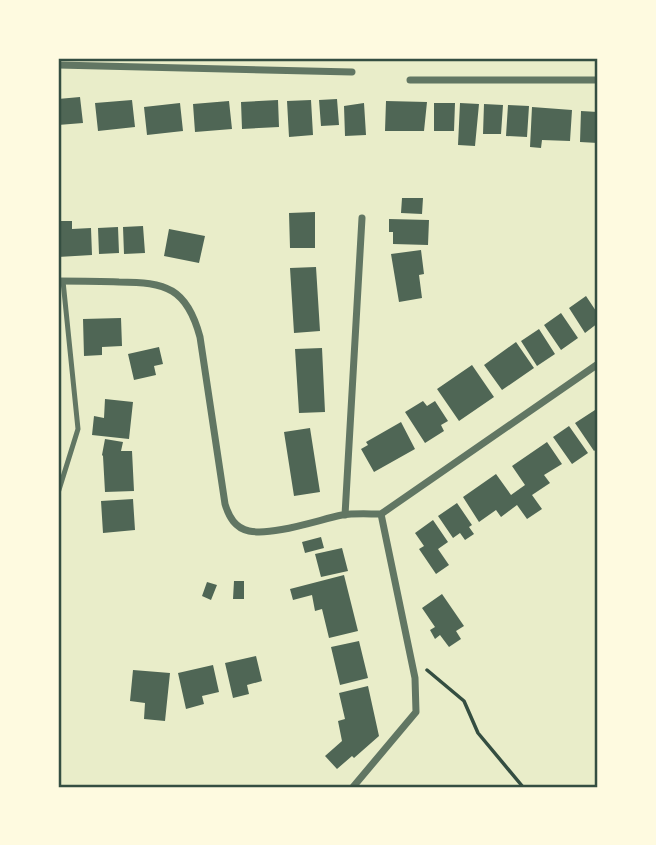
<svg xmlns="http://www.w3.org/2000/svg" width="656" height="845" font-family="Karla,sans-serif">
	<rect width="100%" height="100%" fill="#e9edc9"/>
	<path fill="#4f6655" d="M80,97L83,123L58,125V99Z
		M337,99L339,125L321,126L319,100Z
		M132,100L135,127L98,131L95,103Z
		M278,100L279,127L242,129L241,102Z
		M311,100L313,135L289,137L287,101Z
		M229,101L232,129L195,132L193,104Z
		M386,101L427,102L424,131H385Z
		M180,103L183,131L147,135L144,107Z
		M364,103L366,135L345,136L344,106Z
		M434,103H455L454,131H434Z
		M460,103L479,104L475,146L458,145Z
		M484,104L503,105L501,134H483Z
		M508,105L529,106L527,137L506,136Z
		M532,107L572,110L570,141L542,140L541,148L530,147Z
		M581,111L598,112V143L580,142Z
		M402,198H423L422,214L401,213Z
		M315,212V248H290L289,213Z
		M389,219L429,220L428,245L393,244V232H389Z
		M60,221H72V229L91,228L92,255L58,257V230L61,229Z
		M143,226L145,253L124,254L123,227Z
		M118,227L119,253L99,254L98,228Z
		M169,229L205,236L199,263L164,256Z
		M421,250L424,274L419,275L422,298L399,302L391,254Z
		M316,267L320,331L294,333L290,268Z
		M586,296L598,314V323L585,333L569,308Z
		M561,313L578,338L561,350L544,325Z
		M121,318L122,346L102,347V355L84,356L83,319Z
		M539,329L555,354L537,366L521,341Z
		M516,342L534,368L502,390L484,365Z
		M159,347L163,364L154,366L156,375L134,380L128,354Z
		M322,348L325,412L299,413L295,349Z
		M472,365L494,397L459,421L437,389Z
		M105,399L133,402L129,439L92,435L94,416L104,418Z
		M423,401L427,406L435,401L448,421L441,425L444,431L425,443L405,412Z
		M595,410L598,415V448L594,451L575,423Z
		M401,422L415,449L374,472L361,449L368,445L366,442Z
		M569,426L588,453L572,464L553,437Z
		M310,428L320,492L294,496L284,432Z
		M105,439L123,442L121,451H132L134,491L105,492L103,456L102,455Z
		M547,442L562,464L544,475L550,483L532,495L542,509L527,519L517,505L501,517L496,510L479,522L463,497L496,474L511,495L525,485L512,466Z
		M133,499L135,530L103,533L101,501Z
		M457,503L472,525L469,527L474,534L465,540L460,533L453,538L438,516Z
		M433,520L448,542L438,549L449,565L436,574L419,549L424,546L415,533Z
		M321,537L324,548L305,553L302,542Z
		M342,548L348,571L321,577L315,554Z
		M344,575L358,631L329,638L322,609L315,611L312,595L293,600L290,589Z
		M234,581H244V599H233Z
		M207,582L217,585L211,600L202,596Z
		M442,594L464,626L456,631L461,639L449,647L440,635L435,639L430,630L435,627L422,608Z
		M359,641L368,678L340,685L331,647Z
		M256,656L262,681L247,685L249,694L233,698L225,663Z
		M213,665L219,692L202,696L204,704L186,709L178,673Z
		M133,670L170,673L165,721L144,719L145,703L130,701Z
		M368,686L379,736L354,758L352,756L337,769L325,756L342,741L338,721L345,719L339,693Z"/>
	<g fill="none" stroke-linecap="round" stroke-linejoin="round">
		<path stroke="#344e41" stroke-width="3.5" d="M427,670L464,701L478,733L523,787"/>
		<path stroke="#617663" stroke-width="5" d="M58,493L78,429L63,281"/>
		<path stroke="#617663" stroke-width="7" d="M58,65L352,72
			M410,80H598
			M58,281C78,281 98,281 119,282C166,282 187,288 200,337L225,504C229,517 235,528 249,531C272,536 318,520 342,515C354,513 368,514 381,514
			M345,515L362,218
			M353,787L416,712L415,678L381,514L598,364"/>
	</g>
	<rect width="656" height="845" fill="none" stroke="#fefae0" stroke-width="119"/>
	<rect x="60" y="60" width="536" height="726" fill="none" stroke="#344e41" stroke-width="2.5"/>
</svg>
